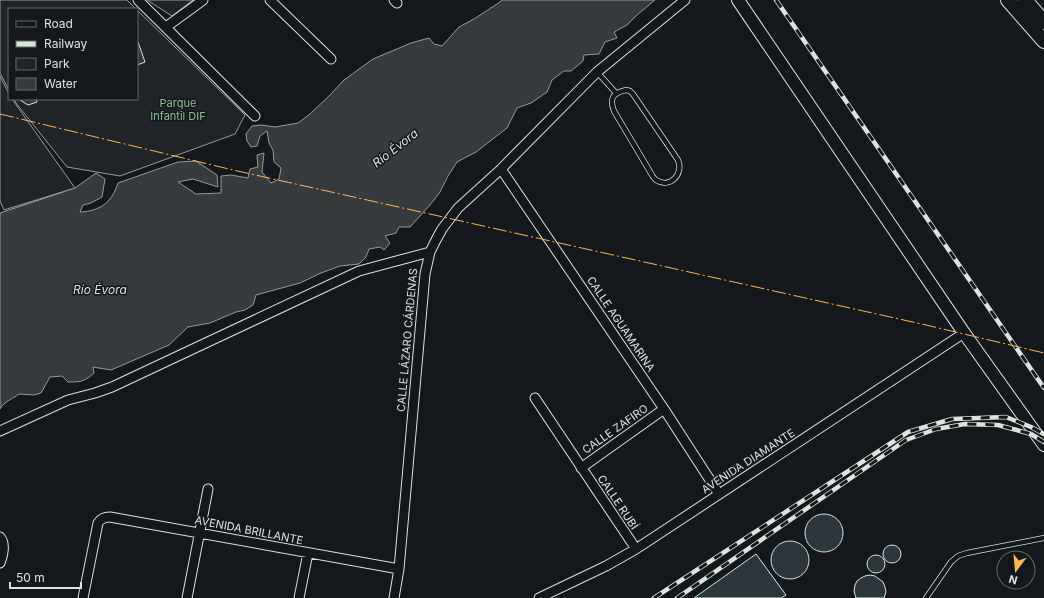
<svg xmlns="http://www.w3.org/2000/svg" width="1044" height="598" font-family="Inter,sans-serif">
	<rect width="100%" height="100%" fill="#14181c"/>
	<path fill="#202428" stroke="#939e99" d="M0,0H127L136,9H9V90L0,73Z
		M147,0H193L172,16Z
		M137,10L245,115L235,134L120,176L67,167L16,103L14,99H137Z
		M0,76L9,94V99H12L75,188L4,210L0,201Z"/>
	<path fill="#363b3e" stroke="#939e99" d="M502,0H655L637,15L627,25L614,32L617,38L605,42L599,54L584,55L583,61L571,71H564L552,80L547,92L531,103L517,108L507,128L476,152L457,162L448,176L440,192L430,205L410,227H399L396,233L385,236L390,243L384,250L380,247L369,249L366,257L359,264L340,266L321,273L300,283L256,295L253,305L245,310L236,312L210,323L188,327L169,345L111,370L93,367L94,373C84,382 80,382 68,382L62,376L50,377L41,393L34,395L19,394C13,399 4,401 0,409V213L75,188L96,173L105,179L102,197L91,203L83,205L80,212C90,212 103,208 109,200C113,196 116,189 118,183L178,162L196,161L217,175L218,187L193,179L178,182L196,194L221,193V176L231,175L248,178L250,169L258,167L257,155L264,153L262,172L271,183L279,179L281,168L274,162L273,150L269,143L267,131L260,136L257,146L251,147L247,141L246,134L252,126L261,125L275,127L298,123L310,114L330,95L344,80L373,59L411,43L429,38L434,44L442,46L459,27L474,19L500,2Z"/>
	<path fill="#2c363c" stroke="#d8e6dc" d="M138,42L145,62L137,65V43Z
		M20,99H36L37,102L28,105L20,100Z
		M805 533a19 19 0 1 1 38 0a19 19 0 1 1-38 0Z
		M771 560a19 19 0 1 1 38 0a19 19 0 1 1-38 0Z
		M883 554a9 9 0 1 1 18 0a9 9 0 1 1-18 0Z
		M756,554L786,595L781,598H694Z
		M867 564a9 9 0 1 1 18 0a9 9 0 1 1-18 0Z
		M870,575L875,576L883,582L885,587L886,592L884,598H856L854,591L855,585L857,581L861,578L865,576Z"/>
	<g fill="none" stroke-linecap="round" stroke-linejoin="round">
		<defs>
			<path id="lane" d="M597,72L616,93
				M626,90L630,91L633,94L678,160C684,174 670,189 656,180C656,180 652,176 652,175L614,111C609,98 613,93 626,90Z
				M926,598L951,562L958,556L967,553L1044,538"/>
			<path id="street" d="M138,0L255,116
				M270,0L331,59
				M394,0L397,3
				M166,27L203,0
				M501,169L664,409L719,494
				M535,398L636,549
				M0,431L68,400L95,393L112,387L359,271L430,252
				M581,468L664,409
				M0,537C6,544 3,555 0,563
				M83,598L98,523C101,518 105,517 110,517L399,569
				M187,598L208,489
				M299,598L308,553
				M394,598L399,569L425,274L430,252L436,240L442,229L458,208L501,169L597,72L685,0
				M539,598L606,566L636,549L964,333"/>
			<path id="secondary" d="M738,0L964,333L1044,445"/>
			<path id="primary" d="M1008,0L1044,41
				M1025,0L1044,22"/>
		</defs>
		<use href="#lane" stroke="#d8e6dc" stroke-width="6"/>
		<use href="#street" stroke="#d8e6dc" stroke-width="11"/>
		<use href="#secondary" stroke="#d8e6dc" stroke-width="14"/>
		<use href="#primary" stroke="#d8e6dc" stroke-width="16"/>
		<use href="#lane" stroke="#14181c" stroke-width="4.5"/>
		<use href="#street" stroke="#14181c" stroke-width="9"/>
		<use href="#secondary" stroke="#14181c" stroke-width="12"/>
		<use href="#primary" stroke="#14181c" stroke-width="14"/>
		<defs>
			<path id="rail" d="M776,0L1044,388
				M654,598L908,432L952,419L1006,417L1031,427L1044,434
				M677,598L906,440L936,429L965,424L998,425L1031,434L1044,442"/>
		</defs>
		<use href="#rail" stroke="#d8e6dc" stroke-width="4.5"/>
		<use href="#rail" stroke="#14181c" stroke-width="3" stroke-dasharray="9" stroke-linecap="butt"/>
		<path stroke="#ffb74d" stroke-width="1" stroke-dasharray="14 3 2 3" stroke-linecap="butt" d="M0,114L233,170L926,325L1044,353"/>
	</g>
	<g text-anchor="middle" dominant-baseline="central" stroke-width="3" stroke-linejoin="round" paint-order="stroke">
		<g font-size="11" fill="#8ac095" stroke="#14181c">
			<text x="178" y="103">Parque<tspan x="178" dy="13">Infantil DIF</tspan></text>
		</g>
		<g font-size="11" fill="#d8e6dc" stroke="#14181c">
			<text transform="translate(621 324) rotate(56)">CALLE AGUAMARINA</text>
			<text transform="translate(407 340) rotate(-85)">CALLE LÁZARO CÁRDENAS</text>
			<text transform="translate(615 429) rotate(-35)">CALLE ZAFIRO</text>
			<text transform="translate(748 461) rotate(-33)">AVENIDA DIAMANTE</text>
			<text transform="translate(618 502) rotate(56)">CALLE RUBÍ</text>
			<text transform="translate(249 530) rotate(11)">AVENIDA BRILLANTE</text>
		</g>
		<g font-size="12" font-style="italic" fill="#d8e6dc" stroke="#14181c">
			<text transform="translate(395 148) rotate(-38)">Río Évora</text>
			<text x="100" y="289">Río Évora</text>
		</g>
	</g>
	<rect x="8" y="8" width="130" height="92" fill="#14181c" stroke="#626a69"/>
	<rect x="16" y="21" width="20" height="6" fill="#14181c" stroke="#626a69"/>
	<text x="44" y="28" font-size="12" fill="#d8e6dc">Road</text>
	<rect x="16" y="41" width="20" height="6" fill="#d8e6dc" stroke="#626a69"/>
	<text x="44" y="48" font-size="12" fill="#d8e6dc">Railway</text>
	<rect x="16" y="58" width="20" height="12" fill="#202428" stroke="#626a69"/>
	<text x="44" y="68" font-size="12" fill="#d8e6dc">Park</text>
	<rect x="16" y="78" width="20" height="12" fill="#363b3e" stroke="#626a69"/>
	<text x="44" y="88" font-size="12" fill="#d8e6dc">Water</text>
	<g transform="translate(1016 570) rotate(196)"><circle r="19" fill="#14181c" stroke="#626a69"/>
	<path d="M0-3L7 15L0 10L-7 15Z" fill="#ffb74d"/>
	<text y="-6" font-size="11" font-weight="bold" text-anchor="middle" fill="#d8e6dc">N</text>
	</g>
	<path d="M10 582v6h71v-6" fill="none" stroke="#d8e6dc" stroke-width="2"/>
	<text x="16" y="582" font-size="12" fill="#d8e6dc" stroke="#14181c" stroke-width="3" paint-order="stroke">50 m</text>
</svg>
